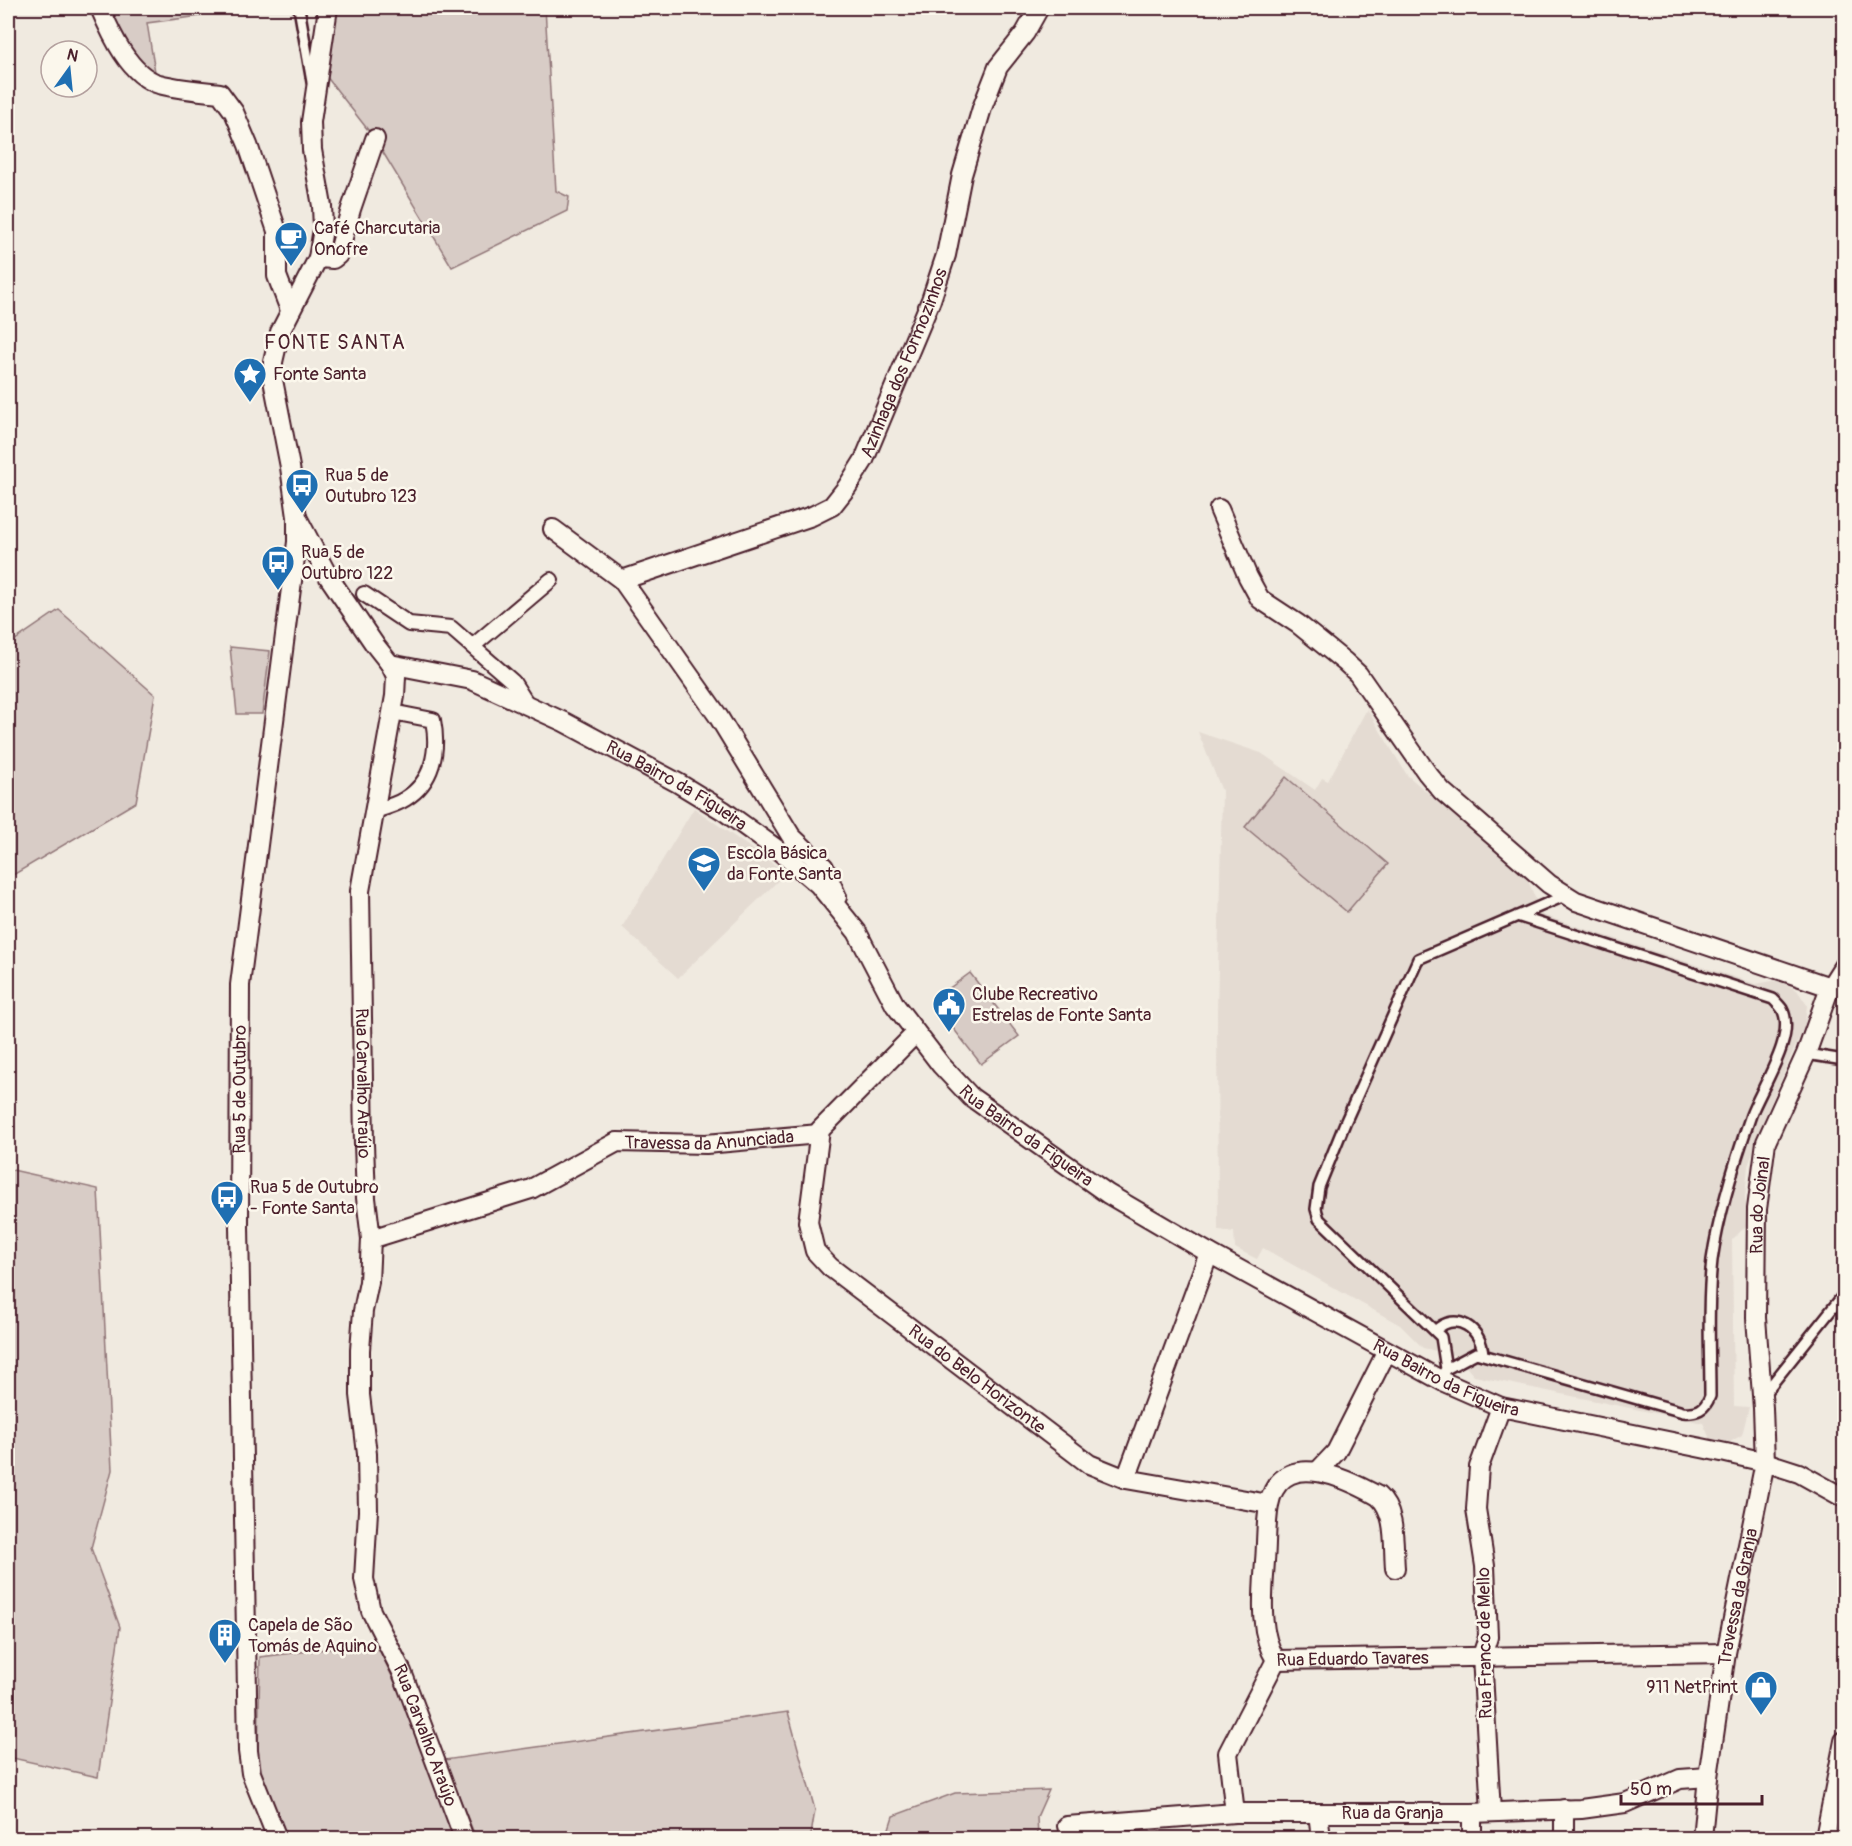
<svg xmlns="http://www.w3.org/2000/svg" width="1852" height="1846" font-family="Pangolin,sans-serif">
	<rect width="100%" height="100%" fill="#f0eae0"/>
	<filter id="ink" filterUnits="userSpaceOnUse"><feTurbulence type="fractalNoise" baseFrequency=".0167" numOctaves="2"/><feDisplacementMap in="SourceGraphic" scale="12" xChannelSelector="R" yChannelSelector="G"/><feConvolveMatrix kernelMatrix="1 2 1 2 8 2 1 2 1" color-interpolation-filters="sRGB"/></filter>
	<g filter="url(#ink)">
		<path fill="#e4dbd2" d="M1367,709L1407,775L1527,878L1542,915L1756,984L1778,980L1797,990L1807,1005L1805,1024L1767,1112L1748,1166L1745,1197L1748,1224L1732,1240L1734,1406L1749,1407L1742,1435L1730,1442L1710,1439L1703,1423L1474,1376L1457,1356L1423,1348L1400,1325L1263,1248L1257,1259L1235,1248L1234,1232L1218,1230L1217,1013L1222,791L1198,732L1261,753L1315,790L1322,778L1328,781Z
			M694,808L786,873L678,978L622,927Z"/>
		<path fill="#d8ccc6" stroke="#917678" stroke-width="1.5" d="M100,8H199L200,16L147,23L157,84L141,75Z
			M339,8H545L556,191L569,197L567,211L452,267L375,139L319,67L324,31Z
			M59,610L155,695L136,802L8,878V645Z
			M230,647L270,651L262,714H237Z
			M1286,777L1388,864L1347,912L1245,827Z
			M970,973L1019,1036L981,1064L932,1001Z
			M8,1169L98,1189L112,1470L91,1548L120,1627L98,1777L8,1757Z
			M376,1643L409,1712L458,1838H288L260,1776L258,1754L260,1657Z
			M788,1712L815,1810L811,1835L886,1838L893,1816L955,1793L1049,1790L1037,1817L1038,1838H476L444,1760Z"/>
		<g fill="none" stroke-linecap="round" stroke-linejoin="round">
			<defs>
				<path id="service" d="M299,8L312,82
					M1806,1054L1844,1060
					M1435,1331C1456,1310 1482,1329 1483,1355
					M1446,1369L1441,1337L1319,1219L1316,1209L1319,1187L1345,1123L1418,959L1564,896
					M1439,1379L1446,1369L1476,1353L1683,1412C1697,1413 1705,1410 1710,1396C1710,1352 1707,1305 1712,1260C1719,1211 1735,1161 1751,1115C1761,1088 1797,1036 1782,1009C1780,1006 1776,1002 1773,999L1517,916
					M1764,1394L1844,1294"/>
				<path id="pedestrian" d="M364,594L409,624L451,628L513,682L527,704
					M473,646L551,580
					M374,811C384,808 396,805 405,799C433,782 439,751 433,720L392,712"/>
				<g id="minor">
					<path d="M100,8C111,34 130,76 159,84C179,89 200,91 220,93L234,112L248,145L277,231V276L290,310"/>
					<path d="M318,258L333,259L338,255L351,209L375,139"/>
					<path d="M1219,509L1248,577L1260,599L1298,624L1345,662L1358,674L1427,773L1442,791L1549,884L1576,901L1830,987"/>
					<path id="s1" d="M298,519L328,576L375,645L390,664L396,676L395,696L360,891L364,1144L366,1198L371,1239L369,1282L363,1311L360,1350V1395L367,1454L368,1511L364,1579L371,1611L402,1672L464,1838"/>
					<path d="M553,529L622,580L718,716L791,836L824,867L837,897"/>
					<path id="s2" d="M622,580L812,516L832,506L847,487L864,460L931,300L946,255L962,175L982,108L998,67L1025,33L1039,8"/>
					<path id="s3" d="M390,664L472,680L564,722L678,783L724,811L778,850L819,885L857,932L895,1005L941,1065L971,1097L1108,1194L1209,1253L1444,1382L1501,1407L1726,1453L1765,1462L1799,1473L1844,1498"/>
					<path id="s4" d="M916,1033L820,1130L808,1222L815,1251L830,1267L1089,1464L1126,1479L1269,1504"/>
					<path id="s5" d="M371,1239L531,1189L617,1142L706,1144L819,1134"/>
					<path d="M1318,1471L1336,1452L1387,1351"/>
					<path d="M1126,1479L1209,1253"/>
					<path id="s6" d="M1395,1568C1393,1546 1397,1512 1378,1496C1349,1480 1287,1449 1271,1497C1265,1516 1267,1541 1265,1561C1263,1593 1258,1632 1276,1660L1726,1653"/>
					<path d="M1491,1812L1482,1656L1488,1637L1485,1566L1476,1509L1479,1467L1501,1407"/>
					<path d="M1235,1813L1228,1753L1276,1660"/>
					<path d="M1318,1813L1321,1838"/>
					<path d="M1472,1813V1838"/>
					<path id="s7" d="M1067,1826L1235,1813H1472L1581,1809L1625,1803L1680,1779L1708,1777"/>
					<path id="s8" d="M277,1838L251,1773L248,1751L239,1226L240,985L297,542V517L290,467L273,380V362L280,332L318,258L323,229L322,206L312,150L311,122L328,8"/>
					<path d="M1564,1838V1809"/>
					<path id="s9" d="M1702,1838L1708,1777L1726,1653L1765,1462L1763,1408L1756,1318L1757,1209L1766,1142L1806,1054L1830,987L1844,965"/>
					<path d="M1825,1838L1844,1741"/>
				</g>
			</defs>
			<use href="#service" stroke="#4a1f2b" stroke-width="14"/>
			<use href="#pedestrian" stroke="#4a1f2b" stroke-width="18"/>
			<use href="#minor" stroke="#4a1f2b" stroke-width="22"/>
			<use href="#service" stroke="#fbf7ec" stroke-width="9"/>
			<use href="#pedestrian" stroke="#fbf7ec" stroke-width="14"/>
			<use href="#minor" stroke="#fbf7ec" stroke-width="18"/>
		</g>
	</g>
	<defs>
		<symbol id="cafe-pin" viewBox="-11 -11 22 30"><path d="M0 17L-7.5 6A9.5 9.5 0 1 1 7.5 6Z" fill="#1f6fb2" stroke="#fbf7ec"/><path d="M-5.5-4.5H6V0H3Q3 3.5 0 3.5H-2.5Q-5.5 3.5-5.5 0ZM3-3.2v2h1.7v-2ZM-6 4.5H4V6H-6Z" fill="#fff"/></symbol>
		<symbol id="sight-pin" viewBox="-11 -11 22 30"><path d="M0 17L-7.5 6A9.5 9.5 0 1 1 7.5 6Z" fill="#1f6fb2" stroke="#fbf7ec"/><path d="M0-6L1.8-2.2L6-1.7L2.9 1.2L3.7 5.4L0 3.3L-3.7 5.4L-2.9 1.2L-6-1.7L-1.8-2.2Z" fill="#fff"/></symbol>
		<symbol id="bus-pin" viewBox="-11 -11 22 30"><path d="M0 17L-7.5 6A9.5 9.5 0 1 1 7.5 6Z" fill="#1f6fb2" stroke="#fbf7ec"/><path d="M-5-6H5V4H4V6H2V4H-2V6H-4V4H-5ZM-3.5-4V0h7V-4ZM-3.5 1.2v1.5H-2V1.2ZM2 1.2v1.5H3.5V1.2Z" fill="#fff"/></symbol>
		<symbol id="school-pin" viewBox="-11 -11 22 30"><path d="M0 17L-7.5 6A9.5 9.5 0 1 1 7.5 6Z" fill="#1f6fb2" stroke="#fbf7ec"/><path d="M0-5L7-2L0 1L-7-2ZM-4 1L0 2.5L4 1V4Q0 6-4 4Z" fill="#fff"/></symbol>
		<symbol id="civic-pin" viewBox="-11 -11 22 30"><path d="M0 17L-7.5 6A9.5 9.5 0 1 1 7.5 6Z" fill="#1f6fb2" stroke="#fbf7ec"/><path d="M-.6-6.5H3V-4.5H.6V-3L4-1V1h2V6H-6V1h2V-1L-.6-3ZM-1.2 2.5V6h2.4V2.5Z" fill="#fff"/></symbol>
		<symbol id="building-pin" viewBox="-11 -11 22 30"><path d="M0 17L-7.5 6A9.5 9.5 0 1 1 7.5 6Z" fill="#1f6fb2" stroke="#fbf7ec"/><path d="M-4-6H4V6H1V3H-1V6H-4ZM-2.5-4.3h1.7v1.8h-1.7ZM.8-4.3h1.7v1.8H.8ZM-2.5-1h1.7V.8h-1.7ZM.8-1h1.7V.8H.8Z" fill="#fff"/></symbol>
		<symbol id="shop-pin" viewBox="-11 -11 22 30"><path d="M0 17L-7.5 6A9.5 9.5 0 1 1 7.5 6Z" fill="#1f6fb2" stroke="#fbf7ec"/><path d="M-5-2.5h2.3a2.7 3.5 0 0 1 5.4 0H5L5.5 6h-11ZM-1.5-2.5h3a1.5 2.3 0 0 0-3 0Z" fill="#fff"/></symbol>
	</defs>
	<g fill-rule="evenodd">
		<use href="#cafe-pin" x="272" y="219" width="38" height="52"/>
		<use href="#sight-pin" x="231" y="355" width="38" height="52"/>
		<use href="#bus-pin" x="283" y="466" width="38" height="52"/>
		<use href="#bus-pin" x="259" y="543" width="38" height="52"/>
		<use href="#school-pin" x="685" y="844" width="38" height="52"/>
		<use href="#civic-pin" x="930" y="985" width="38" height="52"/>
		<use href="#bus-pin" x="208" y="1178" width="38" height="52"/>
		<use href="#building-pin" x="206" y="1616" width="38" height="52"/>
		<use href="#shop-pin" x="1742" y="1668" width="38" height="52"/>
	</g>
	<g text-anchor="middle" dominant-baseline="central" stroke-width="5" stroke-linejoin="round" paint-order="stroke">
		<g font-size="18" fill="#4a1f2b" stroke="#fbf7ec" text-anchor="start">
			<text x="314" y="228">Café Charcutaria<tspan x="314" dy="21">Onofre</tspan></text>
			<text x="273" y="374">Fonte Santa</text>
			<text x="325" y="475">Rua 5 de<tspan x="325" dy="21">Outubro 123</tspan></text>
			<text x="301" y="552">Rua 5 de<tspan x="301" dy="21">Outubro 122</tspan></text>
			<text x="727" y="853">Escola Básica<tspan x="727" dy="21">da Fonte Santa</tspan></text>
			<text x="972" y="994">Clube Recreativo<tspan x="972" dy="21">Estrelas de Fonte Santa</tspan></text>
			<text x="250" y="1187">Rua 5 de Outubro<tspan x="250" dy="21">- Fonte Santa</tspan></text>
			<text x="248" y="1625">Capela de São<tspan x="248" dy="21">Tomás de Aquino</tspan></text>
			<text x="1738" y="1687" text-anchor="end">911 NetPrint</text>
		</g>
		<g font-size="18" fill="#4a1f2b" stroke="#fbf7ec">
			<text stroke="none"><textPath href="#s2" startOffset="384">Azinhaga dos Formozinhos</textPath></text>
			<text stroke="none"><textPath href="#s3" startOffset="314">Rua Bairro da Figueira</textPath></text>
			<text stroke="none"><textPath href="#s1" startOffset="596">Rua Carvalho Araújo</textPath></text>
			<text stroke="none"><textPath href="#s8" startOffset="754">Rua 5 de Outubro</textPath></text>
			<text stroke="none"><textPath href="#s3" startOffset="818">Rua Bairro da Figueira</textPath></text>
			<text stroke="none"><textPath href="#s5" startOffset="358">Travessa da Anunciada</textPath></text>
			<text stroke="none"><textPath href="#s9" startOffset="639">Rua do Joinal</textPath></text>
			<text stroke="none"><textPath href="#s3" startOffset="1304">Rua Bairro da Figueira</textPath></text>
			<text stroke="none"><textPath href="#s4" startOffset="466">Rua do Belo Horizonte</textPath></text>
			<text stroke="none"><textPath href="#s9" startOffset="244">Travessa da Granja</textPath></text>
			<text transform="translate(1485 1643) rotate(-91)">Rua Franco de Mello</text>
			<text stroke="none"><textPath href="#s6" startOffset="442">Rua Eduardo Tavares</textPath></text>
			<text stroke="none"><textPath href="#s1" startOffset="1262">Rua Carvalho Araújo</textPath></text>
			<text stroke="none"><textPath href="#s7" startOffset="326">Rua da Granja</textPath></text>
		</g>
		<g font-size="20" letter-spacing="1.5" fill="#4a1f2b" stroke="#fbf7ec">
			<text x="335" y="342">FONTE SANTA</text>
		</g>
	</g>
	<rect width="1852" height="1846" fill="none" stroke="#fbf7ec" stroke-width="30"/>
	<rect x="15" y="15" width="1822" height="1816" fill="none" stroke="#4a1f2b" stroke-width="2" filter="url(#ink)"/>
	<g transform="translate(69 69) rotate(15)"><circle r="28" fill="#fbf7ec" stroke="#b4a19f" stroke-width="1.5"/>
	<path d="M0-4.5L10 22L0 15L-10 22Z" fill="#1f6fb2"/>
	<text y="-9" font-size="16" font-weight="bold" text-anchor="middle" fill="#4a1f2b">N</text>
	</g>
	<path d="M1621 1795v9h141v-9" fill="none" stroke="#4a1f2b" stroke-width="3"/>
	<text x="1630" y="1795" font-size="18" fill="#4a1f2b" stroke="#fbf7ec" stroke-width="4.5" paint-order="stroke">50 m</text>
</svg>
